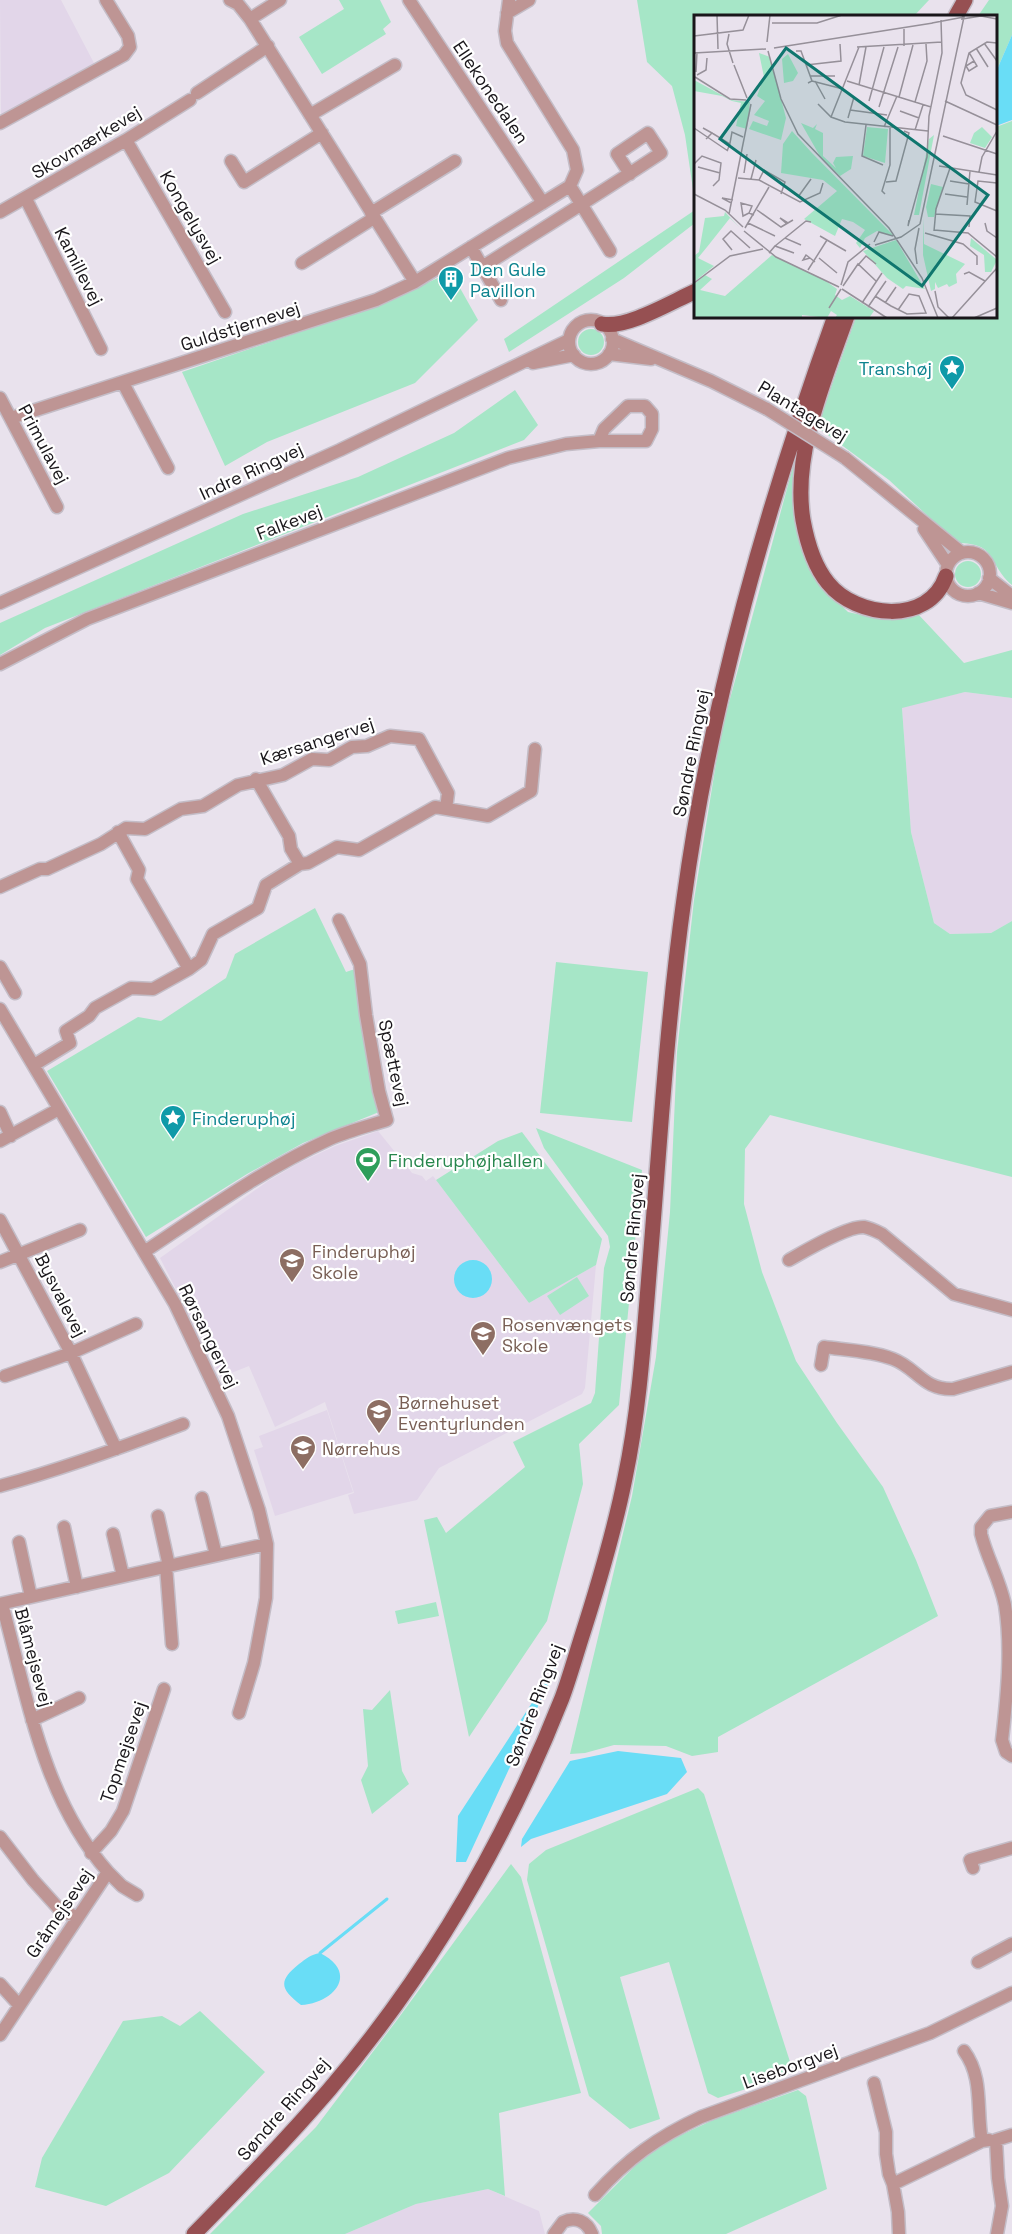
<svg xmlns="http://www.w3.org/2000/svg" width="1012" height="2234" font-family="'Space Grotesk',sans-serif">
	<rect width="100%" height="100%" fill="#e9e2ed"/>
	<path fill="#e2d6e9" d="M0,0H61L95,65L1,116Z
		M965,692L1012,698V921L991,933L950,934L934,923L911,832L902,707Z
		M378,1131L412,1173L422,1176L426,1181L433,1176L529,1303L596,1265L585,1388L582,1394L439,1468L417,1500L354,1514L348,1495L354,1493L325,1402L275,1427L249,1366L221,1377L160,1258L268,1181L297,1164L335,1146Z
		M327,1410L353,1492L275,1516L254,1450L263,1447L259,1436Z
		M488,2189L539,2211L545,2234H345L416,2204Z"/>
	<path fill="#a6e6c7" d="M339,0H380L391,22L383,29L386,34L322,74L299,37L344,9Z
		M637,0H929L914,16H696L695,203L685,135L672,86L647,62Z
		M989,0H1012V35L996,72V16H978Z
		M1012,121V585C987,563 998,543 957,543L889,480L817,427L856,317L996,316V127Z
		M695,210V223L624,278L509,352L504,339Z
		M451,272L478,320L415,383L267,442L225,466L182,372L376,306Z
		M578 342a13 13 0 1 1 26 0a13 13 0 1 1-26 0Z
		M515,390L538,425L524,440L45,628L0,655V623L243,514L358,477L454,433Z
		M794,463L797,514L822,586L848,612L884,620L917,613L964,663L1012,650V698L965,692L902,708L911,832L934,923L950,934L991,933L1012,921V1177L770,1115L745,1149L744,1204L762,1272L796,1361L837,1423L883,1487L916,1560L938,1616L718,1737V1752L692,1756L666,1746L614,1745L585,1753L570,1754L632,1496L656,1357L670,1212L677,1052L694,900L721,732Z
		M955 574a13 13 0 1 1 26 0a13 13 0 1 1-26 0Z
		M315,908L346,972L355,969L379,1112L303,1143L247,1174L146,1237L47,1071L138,1017L161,1021L226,978L235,954Z
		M556,962L648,972L632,1122L540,1113Z
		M536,1128L642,1170L619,1405L579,1444L583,1484L547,1621L469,1737L424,1520L437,1517L446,1533L525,1467L513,1442L591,1403L595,1393L604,1268L610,1247L608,1236L544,1148Z
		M522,1132L602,1239L596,1265L529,1303L436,1180L498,1141Z
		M577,1277L589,1296L560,1315L547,1296Z
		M436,1602L439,1616L398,1624L395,1611Z
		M390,1690L402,1771L409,1784L372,1814L361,1780L368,1766L363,1709L372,1710Z
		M698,1788L704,1794L792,2068L787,2076L718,2098L708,2093L669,1962L620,1977L660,2119L630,2129L589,2096L527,1880L529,1864L546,1850Z
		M511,1864L521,1877L581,2093L499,2113L505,2196L488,2189L416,2204L345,2234H210L316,2127L400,2016Z
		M200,2011L265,2072L169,2173L106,2206L35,2187L42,2158L123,2021L162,2016L180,2026Z
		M798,2090L806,2096L827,2189L726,2234H602L601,2226L588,2213L653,2148L713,2120Z"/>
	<path fill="#69ddf6" d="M1012,35V120L996,126V72Z
		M454 1279a19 19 0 1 1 38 0a19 19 0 1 1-38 0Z
		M558,1663L466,1862H456L458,1816Z
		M618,1751L681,1758L687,1772L667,1794L531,1839L521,1847L522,1839L570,1761Z
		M320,1953C359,1972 335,2003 301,2005C280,1989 278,1981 299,1964C307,1958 310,1955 320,1953Z"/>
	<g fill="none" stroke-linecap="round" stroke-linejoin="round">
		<path stroke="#69ddf6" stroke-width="3" d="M320,1953L387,1899"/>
		<defs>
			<path id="minor" d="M230,0L238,4L250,19
				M280,0L250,19L415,282
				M409,0L543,203
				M507,13L529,0
				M197,93L268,46
				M310,115L395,65
				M0,123L124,55L130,47L128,36L106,0
				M126,140L225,312
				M231,161L244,182L322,133
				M570,186L610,251
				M26,199L101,349
				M0,212L126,140L190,100
				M371,213L455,161
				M471,247L501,300
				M302,263L374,218
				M482,267C542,229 602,192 661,153L648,133L617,154L630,174
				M569 342a22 22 0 1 1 44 0a22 22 0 1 1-44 0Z
				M612,339L711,381L767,409
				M609,354L651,359
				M533,363L574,355
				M123,383L168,468
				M0,398L57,507
				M11,418L376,300L415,282L570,186L577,170L573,150L507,43L505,31L509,0
				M845,458L962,553
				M924,529L948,565
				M946 574a22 22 0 1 1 44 0a22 22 0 1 1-44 0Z
				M989,578L1012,596
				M978,593L1012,603
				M0,603L340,450L569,340
				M0,664L87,619L508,458L566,444L599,441H646L652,429V414L645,406H628L604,429L599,441
				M256,779L289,836L291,849L300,864
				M118,832L139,870L137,879L189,969
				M0,887L40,869H47L101,844L126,828L145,829L181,809L203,806L238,785L283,775L312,759L329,760L352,747L367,746L390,736L419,739L448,793L446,809
				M0,967L15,993
				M0,1009L175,1304L228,1416L259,1510L267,1544L266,1598L254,1663L239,1713
				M34,1065L70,1043L66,1031L89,1016L95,1008L131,988L153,989L189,969L201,960L213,934L258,908L266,885L300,864L308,863L337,847L359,850L435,807L488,816L531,791L535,749
				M0,1112L11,1136
				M0,1141L59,1109
				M0,1220L71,1353L116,1449
				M144,1252C204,1212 264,1169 330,1139C348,1131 368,1126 387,1120L379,1091L366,1015L360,964L339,920
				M789,1260C805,1251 847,1226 864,1227C870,1228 876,1231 882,1234L954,1294L1012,1310
				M0,1262L80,1230
				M821,1365L824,1347C846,1350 872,1351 893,1359C917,1368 923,1390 953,1389L1012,1372
				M5,1376L71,1353L136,1324
				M0,1486C63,1469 123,1447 183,1424
				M202,1498L216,1555
				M1012,1512L990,1516L981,1527V1534C987,1558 1000,1580 1005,1605C1012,1649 1007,1696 1002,1740L1006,1752L1012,1756
				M158,1516L169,1566
				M64,1527L77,1587
				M113,1534L123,1576
				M19,1542L31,1597
				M166,1566L172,1644
				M0,1604L267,1544
				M2,1604C27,1695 43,1799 108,1872
				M32,1720L79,1698
				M0,1837L33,1880L60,1910L77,1917
				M91,1853L111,1831L123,1811L164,1689
				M973,1868L970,1860L1012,1848
				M978,1962L1012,1944
				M0,1984L19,2005
				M0,2035L108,1872L122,1886L137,1895
				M964,2051C984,2078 976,2111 982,2141L989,2140
				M874,2083L886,2132V2154L889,2174L893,2184L982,2141
				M893,2184L898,2212L899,2234
				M595,2195C627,2159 658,2137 701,2117L930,2033L1012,1993
				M554,2234L563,2222C575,2216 587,2221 592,2234
				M997,2234L1002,2206L998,2178L996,2140L1012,2135"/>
			<path id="major" d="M956,16L965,0
				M847,316C825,379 792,453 803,520C807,542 814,566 828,583C856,618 929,626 946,576
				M602,324C627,329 673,301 696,291
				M194,2234C240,2187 286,2140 329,2090C428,1974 506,1840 562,1698C569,1679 575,1658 581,1639C598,1586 614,1533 625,1478C640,1407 644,1334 650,1262C660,1141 667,1019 684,899C711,700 767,505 835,316"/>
		</defs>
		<use href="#minor" stroke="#c4bdc7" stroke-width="15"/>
		<use href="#major" stroke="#c4bdc7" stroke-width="18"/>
		<use href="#minor" stroke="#be9594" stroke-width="12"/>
		<use href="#major" stroke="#965052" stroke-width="15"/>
		<defs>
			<path id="minor-bridge" d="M767,409L845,458"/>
		</defs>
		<use href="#minor-bridge" stroke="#c4bdc7" stroke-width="15" stroke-linecap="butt"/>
		<use href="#minor-bridge" stroke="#be9594" stroke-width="12"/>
	</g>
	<defs>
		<symbol id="building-pin" viewBox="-11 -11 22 30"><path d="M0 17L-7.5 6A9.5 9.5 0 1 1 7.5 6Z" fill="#0f9aa8" stroke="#fff"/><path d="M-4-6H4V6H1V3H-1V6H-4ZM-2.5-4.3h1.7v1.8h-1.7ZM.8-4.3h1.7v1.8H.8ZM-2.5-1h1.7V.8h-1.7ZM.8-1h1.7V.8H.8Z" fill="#fff"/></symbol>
		<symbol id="sight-pin" viewBox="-11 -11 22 30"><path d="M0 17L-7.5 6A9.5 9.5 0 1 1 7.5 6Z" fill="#0f9aa8" stroke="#fff"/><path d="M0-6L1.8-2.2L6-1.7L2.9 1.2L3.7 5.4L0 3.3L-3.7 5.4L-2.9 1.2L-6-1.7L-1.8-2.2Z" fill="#fff"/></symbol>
		<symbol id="stadium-pin" viewBox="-11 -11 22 30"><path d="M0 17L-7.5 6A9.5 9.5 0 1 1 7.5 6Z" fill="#2e9e5b" stroke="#fff"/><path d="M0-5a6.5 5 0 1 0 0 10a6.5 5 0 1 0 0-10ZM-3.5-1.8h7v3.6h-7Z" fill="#fff"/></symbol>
		<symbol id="school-pin" viewBox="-11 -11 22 30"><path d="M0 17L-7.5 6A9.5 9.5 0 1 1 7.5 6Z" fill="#8d6e63" stroke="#fff"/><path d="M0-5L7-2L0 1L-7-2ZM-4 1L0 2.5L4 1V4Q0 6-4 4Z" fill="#fff"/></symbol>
	</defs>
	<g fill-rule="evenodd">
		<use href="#building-pin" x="436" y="264" width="30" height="40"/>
		<use href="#sight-pin" x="937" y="353" width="30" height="40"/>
		<use href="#sight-pin" x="158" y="1103" width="30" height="40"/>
		<use href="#stadium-pin" x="353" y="1145" width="30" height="40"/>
		<use href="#school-pin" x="277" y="1246" width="30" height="40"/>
		<use href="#school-pin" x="468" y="1319" width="30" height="40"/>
		<use href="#school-pin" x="364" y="1397" width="30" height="40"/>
		<use href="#school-pin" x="288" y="1433" width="30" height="40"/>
	</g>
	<g text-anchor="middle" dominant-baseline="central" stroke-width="4.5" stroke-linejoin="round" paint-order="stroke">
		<g font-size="18" fill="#19161a" stroke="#fff">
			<text transform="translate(491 92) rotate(56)">Ellekonedalen</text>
			<text transform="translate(86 142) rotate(-31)">Skovmærkevej</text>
			<text transform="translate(191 217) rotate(60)">Kongelysvej</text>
			<text transform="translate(79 266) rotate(63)">Kamillevej</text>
			<text transform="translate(240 326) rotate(-18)">Guldstjernevej</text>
			<text transform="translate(803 411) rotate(31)">Plantagevej</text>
			<text transform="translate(44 444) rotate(62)">Primulavej</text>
			<text transform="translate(251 471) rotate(-25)">Indre Ringvej</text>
			<text transform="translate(289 522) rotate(-21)">Falkevej</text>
			<text transform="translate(317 741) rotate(-18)">Kærsangervej</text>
			<text transform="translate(691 753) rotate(-79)">Søndre Ringvej</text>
			<text transform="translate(394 1063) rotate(78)">Spættevej</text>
			<text transform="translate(632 1238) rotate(-85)">Søndre Ringvej</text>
			<text transform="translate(61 1295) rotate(63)">Bysvalevej</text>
			<text transform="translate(209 1336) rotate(64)">Rørsangervej</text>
			<text transform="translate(34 1657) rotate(75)">Blåmejsevej</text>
			<text transform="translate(534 1705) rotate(-69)">Søndre Ringvej</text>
			<text transform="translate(123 1752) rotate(-71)">Topmejsevej</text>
			<text transform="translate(59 1913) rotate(-56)">Gråmejsevej</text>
			<text transform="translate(790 2066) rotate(-20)">Liseborgvej</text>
			<text transform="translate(283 2109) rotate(-49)">Søndre Ringvej</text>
		</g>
		<g font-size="18" fill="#0d838f" stroke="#fff" text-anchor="start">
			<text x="470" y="269">Den Gule<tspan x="470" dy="21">Pavillon</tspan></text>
			<text x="932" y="368" text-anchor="end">Transhøj</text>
			<text x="192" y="1118">Finderuphøj</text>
		</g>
		<g font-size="18" fill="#27864d" stroke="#fff" text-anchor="start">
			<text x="388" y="1160">Finderuphøjhallen</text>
		</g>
		<g font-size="18" fill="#785e54" stroke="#fff" text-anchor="start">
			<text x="312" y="1251">Finderuphøj<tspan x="312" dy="21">Skole</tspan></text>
			<text x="502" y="1324">Rosenvængets<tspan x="502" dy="21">Skole</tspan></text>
			<text x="398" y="1402">Børnehuset<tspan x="398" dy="21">Eventyrlunden</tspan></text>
			<text x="322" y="1448">Nørrehus</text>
		</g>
	</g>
	<g transform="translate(694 15)">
		<rect width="303" height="303" fill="#e9e2ed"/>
		<path d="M65,38L76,42L92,103L87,125L55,114L59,106L73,111L75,106L60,100L71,86L63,81L70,62ZM94,39L104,58L99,66L90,68L88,44ZM0,65L37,85L56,87L53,114L42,111L47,88L38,86L28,81L0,76ZM107,108L119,113L123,109L121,114L129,118V141L142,153L139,148L142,142L159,141L157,154L146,161L127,143ZM173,112L194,114L191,148L169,141ZM288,112L298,122L291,133L276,128L280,118ZM98,116L118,138L200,221L183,216L171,223L166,233L162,228L171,215L159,207L148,204L141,221L110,204L143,176L129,165L87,158L89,129ZM240,120L225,200H220L235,124ZM237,169L249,172L240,202H234L232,192ZM31,197L45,212L36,203L13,232L4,243L20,251L0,267V241L5,237L11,203L30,201ZM229,202L230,229L271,249L262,259L263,268L255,272L253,269L244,273L241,267V274L237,276L229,240ZM277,223L303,245L297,257H291L290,240L276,231ZM202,225L231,274L212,271L209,274L193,263L169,236ZM78,240L129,264L143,274L141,280L148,285L156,281L180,296L175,303H141L143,300L137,296L133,303L108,300V303H0V269L11,260L18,264L6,275L31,281Z" fill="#a6e6c7"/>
		<path fill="none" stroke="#969099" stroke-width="1.5" d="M23,0L24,34M269,0L268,4L287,1L303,4M78,8H123L148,0M35,19L33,29L39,48M0,21L49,15L55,0M73,27L76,0M290,28L303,46M303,28L293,27L275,38L267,68L272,80L303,95M210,31V12M163,32L248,27M80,33L239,8M282,33L294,52M74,36L87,84L104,119L195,213L228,263L244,303M102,36H107L118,66L114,68M0,38L72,34M275,38L276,39L279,44L280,46L283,51L275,56L272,51L280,46M40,50L53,83M112,50L147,46L146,29M2,57L3,37M3,60L12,55L13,43M116,61H141M1,62L36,84L52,85M118,66L149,74M121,66L131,84M153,66L237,92M165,70L172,32M205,82L219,30M175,86L190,32M251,86L303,110M221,87L233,46L232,29M124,89L137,102L151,107L234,116M185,92L204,32M156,95L193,100M206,96L225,103M137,102L165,32M154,103L160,82M172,110L168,141L189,150M190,112L203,81M0,113L34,136M9,113L18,118L12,124M221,115L229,90M18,118L36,129L33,136M249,121L303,139M36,128L38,117L49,122M0,149L8,141L27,148L25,165L19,171L23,167M245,151L303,160M4,152L26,158M285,157L288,142L303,116M50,158L53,139M44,163L65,165L106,187L126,178L129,168M57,164L62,145M65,165L70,155L91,167L87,179M256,166L275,169M192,167L202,166L215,118L210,116M303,168L284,166L281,187L303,196M0,179L31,195L49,212M191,179L188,176L196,150V113M251,179L273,182M104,182L117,164M38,185L37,188L28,183L39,185M273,190L276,156M63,195L87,212L99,205M55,198L49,201L47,188L58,191L55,198L60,200M35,199L57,89M241,199L276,201L275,212M215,205L214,211L233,142L235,101L248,38L247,5M54,208L81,221M291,208L293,216L303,223M93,209L86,203L94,208M226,209L270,2L238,8M51,213L75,172M240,215L274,218L303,242M50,216L82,242L145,272M240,216L242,194L256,153M231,218L269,229L283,241V250M126,221L152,236M91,223L112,206L117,207M180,227L185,217L199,221M181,230L207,222L226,209M81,231L91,223L107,230M38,235L29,224L37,216L56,233M75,238L81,231L100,238M116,243L109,245L112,240L116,243L121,247M125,243L143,258M165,249L172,241L182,249M223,249L221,234L225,213M114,255L133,225M270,259L275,257L291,266M0,268L36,241L69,234M147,270L154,247L176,229M149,271L164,249L182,266M148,274L193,303M241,276L244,292L255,303M181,281L197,291L213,299L232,298L225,281L215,279L204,295M168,288L188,258M191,288L202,272M174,292L192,266M135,293L147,274M258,303L303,253M280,303L303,293"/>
		<path fill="#0f766e" fill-opacity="0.15" stroke="#0f766e" stroke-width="3" d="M92,33L294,180L228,271L26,124Z"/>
		<rect width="303" height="303" fill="none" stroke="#19161a" stroke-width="3"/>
	</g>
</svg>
